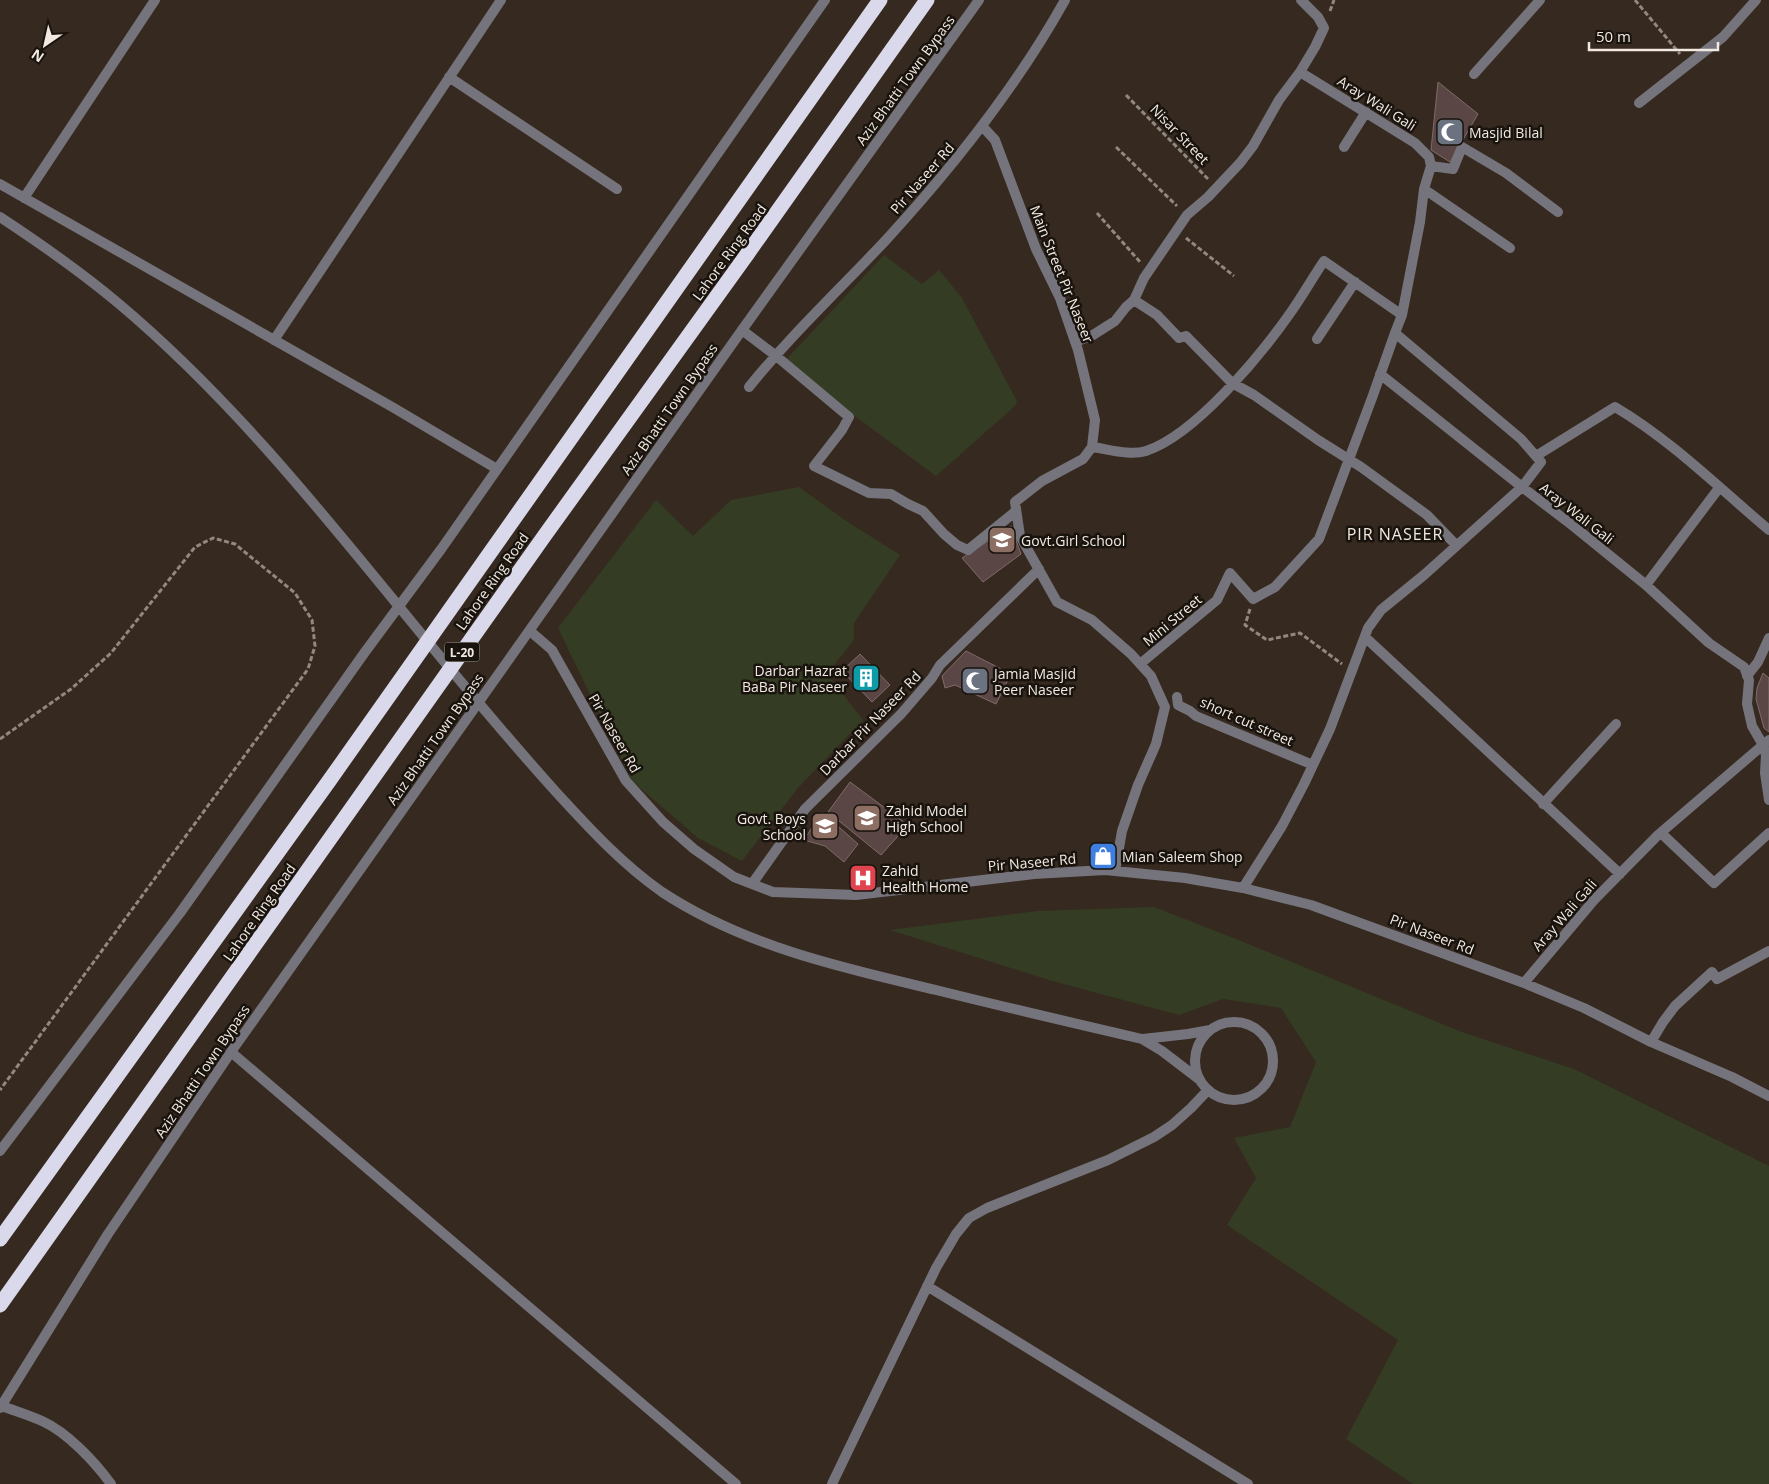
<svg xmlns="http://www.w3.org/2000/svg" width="1769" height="1484" font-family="'Open Sans',sans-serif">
	<rect width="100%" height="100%" fill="#36291f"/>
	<path fill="#343d23" d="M884,255L922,284L939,270L962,298L1017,401L1015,406L936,476L783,363Z
		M799,487L845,520L900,555L854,623V640L827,674L863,720L797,789L742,861L698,838L632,781L558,628L656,500L693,536L731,500Z
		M1154,907L1236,939L1459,1031L1574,1069L1769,1166V1484H1413L1346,1439L1398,1340L1227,1225L1256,1178L1234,1138L1290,1127L1316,1062L1281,1008L1223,999L1179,1015L1049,980L890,930L1038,911Z"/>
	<path fill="#594645" stroke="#806b6a" d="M1438,82L1478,114L1450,162L1431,150Z
		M1011,526L1021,554L983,582L962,558Z
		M966,651L1011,674L996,704L955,685L945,688L942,676Z
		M860,654L890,685L872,702L842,671Z
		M1763,673L1769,678V732L1764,728L1756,699L1757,688Z
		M850,782L908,825L881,855L828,812Z
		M822,812L858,844L844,862L825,846L804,840Z"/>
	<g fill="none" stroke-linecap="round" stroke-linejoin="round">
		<path stroke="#92887f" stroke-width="3" stroke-dasharray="5 2.5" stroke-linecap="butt" d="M1635,0L1680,54
			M1330,11L1334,0
			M1126,95L1208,179
			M1116,147L1177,206
			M1097,213L1140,262
			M1186,238L1234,276
			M1250,609L1245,625L1267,640L1300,633L1342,664
			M0,739L71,689L111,653L195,547L213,538L235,544L295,593L312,620L315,646L308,669L0,1090"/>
		<path stroke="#75747c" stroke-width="10" d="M1301,0L1318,17L1324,28L1315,47L1300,72L1415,143L1429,157L1431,166L1424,189L1420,222L1402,315L1395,333L1521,439L1541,462L1522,487L1572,525L1646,585L1709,643L1744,667L1749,680L1747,704L1752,726L1763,745L1658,835L1594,900L1524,983
			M1474,74L1540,0
			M449,77L617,189
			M1639,103L1723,37L1756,0
			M982,126L995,140L1036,249L1060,298L1078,350L1095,420L1092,447L1083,459L1042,481L1015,502L1020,536L1057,602L1092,620L1131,654L1151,676L1165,707L1156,744L1138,785L1122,831L1115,871
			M1344,147L1366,112
			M1431,166L1453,169L1462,147L1506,173L1558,212
			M0,184L394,408L497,469
			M1424,189L1510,248
			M24,198L155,0
			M1134,300L1157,315L1179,338L1186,336L1232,383L1254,395L1318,440L1361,467L1427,515L1456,545
			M742,330L775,355L849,417L842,430L814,466L869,493L891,494L908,504L923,511L944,534L957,545L968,550L1015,512
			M1317,339L1355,282
			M274,340L501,0
			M1075,342L1093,335L1115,321L1126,307L1134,300L1144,278L1187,215L1208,197L1240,163L1253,146L1279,100L1300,72
			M749,387C791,335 840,289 886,240C954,166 1016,88 1065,0
			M1092,447C1108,449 1130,456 1146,451C1195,435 1261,355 1291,312C1303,295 1313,277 1324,261L1402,315
			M1536,456L1615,407C1671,440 1719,488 1769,530
			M1646,585L1719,488
			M530,631L552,650L626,781L663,822L694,849L734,877L773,892L856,895L1034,874L1105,870L1185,878L1243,888L1311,905L1524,983L1584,1008L1651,1042L1732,1077L1769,1096
			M1365,637L1620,874
			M1140,664L1217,600L1230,573L1253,599L1275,587L1319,539L1372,398L1395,333
			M1747,676L1758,662L1769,638
			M1177,697L1178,705L1190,711L1196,716L1313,765
			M1769,740L1763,745L1766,755L1765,773L1769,800
			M1543,804L1616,724
			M1661,833L1714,883L1769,833
			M752,884L805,809L901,714L932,678L940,665L1039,569
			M1243,888L1282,826L1304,784L1330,729L1368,628L1381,610L1424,575L1522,487L1380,374
			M1651,1042L1663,1022L1675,1006L1712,972L1717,979L1769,951
			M231,1052L736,1484
			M927,1286L1248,1484
			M2,1406C15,1411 29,1415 42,1421C67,1432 95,1462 111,1484
			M832,1484L936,1268L956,1234L969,1218L987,1208L1108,1160L1154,1137L1172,1125L1191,1108L1208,1090"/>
		<path stroke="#75747c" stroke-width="10" d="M0,217C41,244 81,272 118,303C236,402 331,524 428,642C470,693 512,743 556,792C589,828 622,864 662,892C744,946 842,968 936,990C1004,1007 1073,1023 1142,1039L1162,1051L1200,1080
			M1195 1061a39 39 0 1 1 78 0a39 39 0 1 1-78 0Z
			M1143,1039L1188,1034L1210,1030
			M0,1151L180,913L365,652L442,548L825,0
			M0,1408L108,1234L231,1052L742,330L979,0"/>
		<path stroke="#dad9ec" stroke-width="15" d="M0,1239L329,781L880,0
			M0,1305L545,535L748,253L927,0"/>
	</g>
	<defs>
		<symbol id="mosque-square" viewBox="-11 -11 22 22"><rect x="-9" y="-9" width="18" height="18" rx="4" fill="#6b7280" stroke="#19130e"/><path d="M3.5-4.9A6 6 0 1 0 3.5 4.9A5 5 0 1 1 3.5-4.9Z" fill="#fff"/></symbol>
		<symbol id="school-square" viewBox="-11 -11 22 22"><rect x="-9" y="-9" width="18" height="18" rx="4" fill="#8d6e63" stroke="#19130e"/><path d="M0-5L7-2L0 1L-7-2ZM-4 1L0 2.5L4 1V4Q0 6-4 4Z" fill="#fff"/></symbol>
		<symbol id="building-square" viewBox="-11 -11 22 22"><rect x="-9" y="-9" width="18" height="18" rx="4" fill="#0f9aa8" stroke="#19130e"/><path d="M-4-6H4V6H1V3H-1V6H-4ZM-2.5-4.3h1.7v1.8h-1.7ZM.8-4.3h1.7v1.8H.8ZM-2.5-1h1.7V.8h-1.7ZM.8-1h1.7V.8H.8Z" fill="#fff"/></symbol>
		<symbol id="shop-square" viewBox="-11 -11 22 22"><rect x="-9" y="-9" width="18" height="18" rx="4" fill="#3f7fe0" stroke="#19130e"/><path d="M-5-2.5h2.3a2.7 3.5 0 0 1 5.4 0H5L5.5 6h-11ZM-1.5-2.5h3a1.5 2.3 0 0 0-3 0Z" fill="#fff"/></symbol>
		<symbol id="hospital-square" viewBox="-11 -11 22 22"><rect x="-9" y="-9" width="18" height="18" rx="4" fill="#e0444e" stroke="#19130e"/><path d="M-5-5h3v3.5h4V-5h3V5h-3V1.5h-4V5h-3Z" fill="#fff"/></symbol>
	</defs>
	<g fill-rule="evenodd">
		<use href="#mosque-square" x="1434" y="116" width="32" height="32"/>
		<use href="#school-square" x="986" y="524" width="32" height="32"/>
		<use href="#building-square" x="850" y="662" width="32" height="32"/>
		<use href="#mosque-square" x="959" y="665" width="32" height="32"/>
		<use href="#school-square" x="851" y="802" width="32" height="32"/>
		<use href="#school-square" x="809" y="810" width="32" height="32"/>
		<use href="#shop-square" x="1087" y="840" width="32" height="32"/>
		<use href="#hospital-square" x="847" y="862" width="32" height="32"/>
	</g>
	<g text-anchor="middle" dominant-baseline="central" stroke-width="5" stroke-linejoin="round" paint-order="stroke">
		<rect fill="#19130e" stroke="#b0a9a2" stroke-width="1" x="444.5" y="642.5" width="35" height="19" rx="4"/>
		<g font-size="12" font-weight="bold" fill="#f1e9e2">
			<text x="462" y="652">L-20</text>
		</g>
		<g font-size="14" fill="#f1e9e2" stroke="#19130e">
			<text transform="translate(905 80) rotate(-54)">Aziz Bhatti Town Bypass</text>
			<text transform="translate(1377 103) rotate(32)">Aray Wali Gali</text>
			<text transform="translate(1180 134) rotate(46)">Nisar Street</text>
			<text transform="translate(922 178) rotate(-49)">Pir Naseer Rd</text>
			<text transform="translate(729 252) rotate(-54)">Lahore Ring Road</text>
			<text transform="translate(1062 274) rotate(68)">Main Street Pir Naseer</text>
			<text transform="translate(669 409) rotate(-55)">Aziz Bhatti Town Bypass</text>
			<text transform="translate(1577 513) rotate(38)">Aray Wali Gali</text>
			<text transform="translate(492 581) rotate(-55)">Lahore Ring Road</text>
			<text transform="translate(1172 620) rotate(-40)">Mini Street</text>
			<text transform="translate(1247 721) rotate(24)">short cut street</text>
			<text transform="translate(870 723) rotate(-46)">Darbar Pir Naseer Rd</text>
			<text transform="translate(615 733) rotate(60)">Pir Naseer Rd</text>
			<text transform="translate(435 739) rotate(-55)">Aziz Bhatti Town Bypass</text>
			<text transform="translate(1032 862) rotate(-5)">Pir Naseer Rd</text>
			<text transform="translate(259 912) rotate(-55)">Lahore Ring Road</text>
			<text transform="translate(1564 915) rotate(-49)">Aray Wali Gali</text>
			<text transform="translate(1432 934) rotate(21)">Pir Naseer Rd</text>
			<text transform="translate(202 1071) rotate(-56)">Aziz Bhatti Town Bypass</text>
		</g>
		<g font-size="14" fill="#f1e9e2" stroke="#19130e" text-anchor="start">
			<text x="1469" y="132">Masjid Bilal</text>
			<text x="1021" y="540">Govt.Girl School</text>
			<text x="847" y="670" text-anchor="end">Darbar Hazrat<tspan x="847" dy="16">BaBa Pir Naseer</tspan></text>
			<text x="994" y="673">Jamia Masjid<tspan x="994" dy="16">Peer Naseer</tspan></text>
			<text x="886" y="810">Zahid Model<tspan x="886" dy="16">High School</tspan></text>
			<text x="806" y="818" text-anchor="end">Govt. Boys<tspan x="806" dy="16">School</tspan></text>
			<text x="1122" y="856">Mian Saleem Shop</text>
			<text x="882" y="870">Zahid<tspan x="882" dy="16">Health Home</tspan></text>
		</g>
		<g font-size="16" letter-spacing="1" fill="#f1e9e2" stroke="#19130e">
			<text x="1395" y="534">PIR NASEER</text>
		</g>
	</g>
	<g transform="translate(45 45) rotate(214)" stroke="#19130e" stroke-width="4" paint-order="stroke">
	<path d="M0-4L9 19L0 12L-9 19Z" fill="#f1e9e2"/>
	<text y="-8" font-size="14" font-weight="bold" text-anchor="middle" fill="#f1e9e2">N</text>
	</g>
	<path d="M1589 42v8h129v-8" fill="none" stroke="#f1e9e2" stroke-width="2.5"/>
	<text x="1596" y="42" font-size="15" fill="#f1e9e2" stroke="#19130e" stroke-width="4" paint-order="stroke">50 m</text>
</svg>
